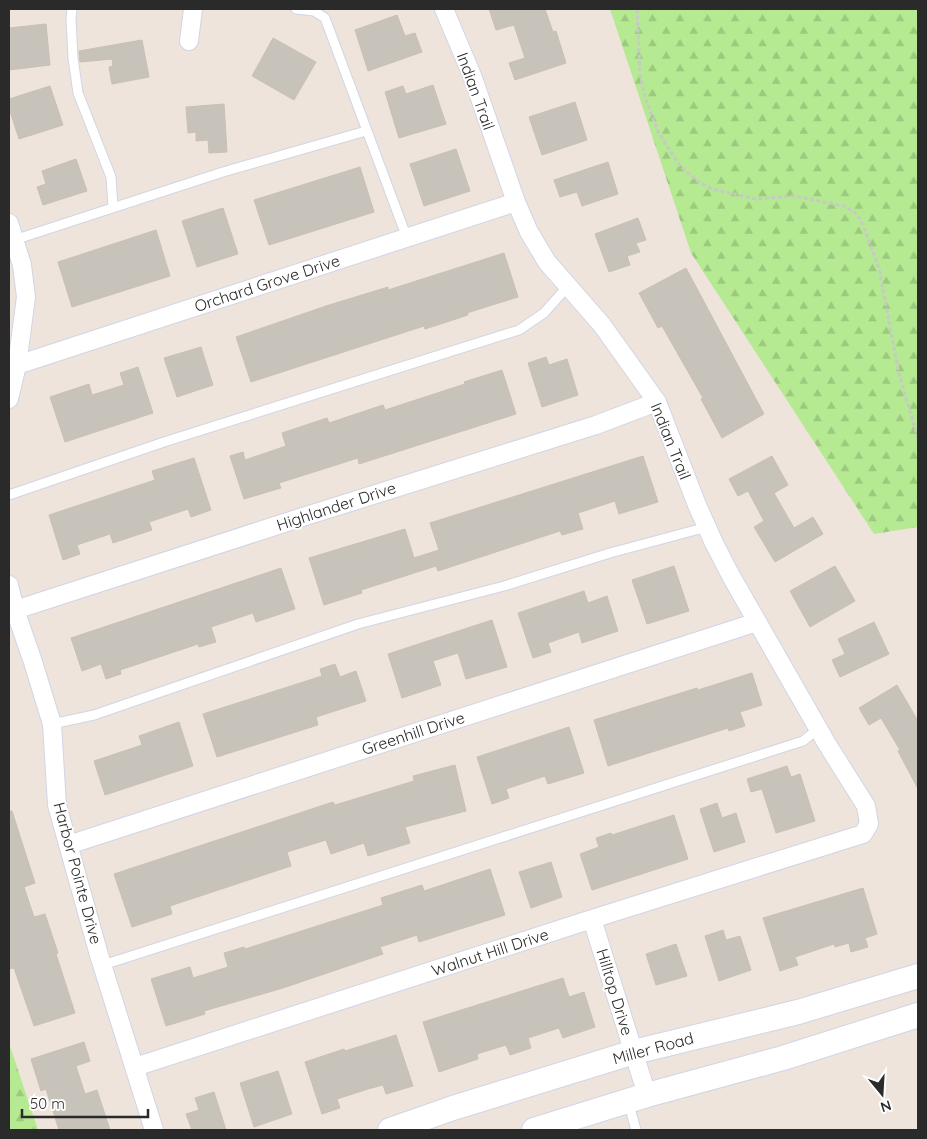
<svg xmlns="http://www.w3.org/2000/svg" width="927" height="1139" font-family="Quicksand,sans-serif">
	<defs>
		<pattern id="forest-firs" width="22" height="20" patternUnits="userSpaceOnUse" patternTransform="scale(1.25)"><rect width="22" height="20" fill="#b5ea92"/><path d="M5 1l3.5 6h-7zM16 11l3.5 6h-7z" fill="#9cc97e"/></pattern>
	</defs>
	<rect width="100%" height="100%" fill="#eee4db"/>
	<path fill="url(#forest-firs)" d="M610,9H918V527L874,534L691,253Z
		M9,1043L38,1130H9Z"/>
	<path fill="#c8c3ba" stroke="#c9c0b4" d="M489,9H545L553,32L556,31L566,63L515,80L509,63L525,58L514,25L496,30Z
		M397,15L405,36L415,33L422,52L368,71L355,30Z
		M46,24L50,65L9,70V28Z
		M273,38L316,62L294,100L252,76Z
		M142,40L149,77L112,84L109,67L113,66L112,59L80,62L79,51Z
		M433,85L446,124L399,138L385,92L403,86L406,94Z
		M50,86L63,125L19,139L9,108V99Z
		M575,102L587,140L542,155L529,117Z
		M224,104L227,152L209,153L208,140L196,141V132L188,133L186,107Z
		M456,149L470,191L424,206L410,164Z
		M76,159L87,191L43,205L37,187L46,184L42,171Z
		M608,162L618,194L582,206L577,192L560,197L554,180Z
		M360,167L374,212L269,245L254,200Z
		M223,208L238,254L197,267L182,221Z
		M638,218L646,240L636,243L640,252L627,256L630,265L609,272L595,234Z
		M156,230L170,276L72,307L58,262Z
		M504,253L518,297L467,313L468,315L425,329L424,326L251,382L236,337L326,306L388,287V290Z
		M686,268L764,414L722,438L701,399L703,398L662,326L658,328L639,293Z
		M201,347L213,385L177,397L164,358Z
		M546,357L549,365L567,359L578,395L542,407L528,363Z
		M138,367L153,413L65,442L50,397L89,384L92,395L124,385L120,373Z
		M502,370L516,414L359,464L358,458L279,483L281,488L244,499L230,456L243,452L245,460L286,446L282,433L327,418L329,423L383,405L385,410L465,384L464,382Z
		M643,456L658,502L619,514L615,501L578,513L583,529L562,535L560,531L438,571L436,566L361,590L362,593L324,605L309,558L405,529L414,558L439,550L430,523Z
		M772,456L788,485L774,493L794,528L813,517L823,534L775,562L754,527L764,521L748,491L738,496L729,479Z
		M194,458L211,510L191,517L188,509L149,522L152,530L113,543L110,534L77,545L80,554L63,560L49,515L155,480L152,471Z
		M674,566L689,611L647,624L632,580Z
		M835,566L855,601L810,627L790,591Z
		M281,568L295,609L256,622L253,613L211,627L216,642L199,647L198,644L120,670L121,674L106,679L101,664L82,671L71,638Z
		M584,591L588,603L607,596L618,631L582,643L579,632L548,643L551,652L533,658L518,613Z
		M492,620L507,667L466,679L458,653L433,661L441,685L402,698L388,654Z
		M874,622L889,654L840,677L832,660L845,654L838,639Z
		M335,664L340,677L356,671L366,701L316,717L318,725L217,757L203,714L322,676L320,669Z
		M752,673L762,705L740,712L745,726L729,731L728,728L608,766L594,720L697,688L698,690Z
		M897,685L918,721V789L898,751L900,750L881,718L869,725L859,708Z
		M179,722L193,766L105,795L94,761L142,745L139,736Z
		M569,727L584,773L548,784L545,776L506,789L509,798L492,804L477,757Z
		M455,765L466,811L405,827L410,843L368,856L364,843L331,854L326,840L287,852L291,866L170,906L172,914L132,927L114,874L333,802L335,805L414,781L413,776Z
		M787,766L791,777L800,774L815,821L776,833L762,789L751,792L747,779Z
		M717,803L722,818L736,813L745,842L714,852L700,809Z
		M9,811H12L35,883L24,887L34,917L45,914L58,953L56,954L75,1013L34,1026L14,968L9,969Z
		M674,815L688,859L592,890L580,854L599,847L596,838L611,833L612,835Z
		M551,862L562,897L531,908L519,872Z
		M490,869L505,915L419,942L417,935L380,947L383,954L283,988L204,1011L205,1014L166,1026L151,979L190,967L193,978L228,967L224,953L244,947L245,949L383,905L381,898L422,885L424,891Z
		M863,888L877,934L865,938L868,947L851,952L849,943L835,947L834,944L795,957L798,965L780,971L763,918Z
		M723,930L726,940L740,936L751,970L719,981L705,936Z
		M676,944L687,976L656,985L646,954Z
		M563,978L569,997L584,992L595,1027L563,1038L559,1028L528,1038L531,1048L510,1055L506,1045L477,1054L478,1059L439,1072L423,1022Z
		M396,1035L413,1086L386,1094L383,1085L368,1089L337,1099L340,1108L322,1114L305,1062L344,1049L345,1051Z
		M84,1042L90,1061L76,1066L85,1094L97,1090L110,1130H59L46,1089L41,1091L31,1059Z
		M278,1071L292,1114L254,1127L240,1083Z
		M214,1092L226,1130H192L186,1114L199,1110L195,1098Z"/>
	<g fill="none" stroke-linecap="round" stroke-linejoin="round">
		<defs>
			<path id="service" d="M72,9L71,19L73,58L78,93L111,177L113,207
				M296,9L314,11L325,18L407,238
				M14,240L223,172L366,131
				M9,495L167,441L519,330L544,313L568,286
				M52,724L94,715L358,624L504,586L610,553L707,527
				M103,965L803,741L818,729
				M628,1101L636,1130"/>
			<path id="minor" d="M189,41L193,9
				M9,223L22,265L26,297L17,365L9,399
				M17,365L516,202
				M9,585L15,610L33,662L52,724L57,805L99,955L154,1130
				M15,610L309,515L596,425L657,402
				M68,845L757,622
				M592,919L647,1095
				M135,1067L592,919L863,834L869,824L866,806L827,744L731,576L714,543L697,505L657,402L602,325L547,262L529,232L516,202L473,78L444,9"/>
			<path id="secondary" d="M390,1130L453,1108L634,1052L798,1012L918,976
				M534,1130L647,1095L783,1058L918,1015"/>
		</defs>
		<use href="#service" stroke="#d0d5e5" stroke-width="11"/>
		<use href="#minor" stroke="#d0d5e5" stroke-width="20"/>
		<use href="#secondary" stroke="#d0d5e5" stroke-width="26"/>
		<path stroke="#c8c8c8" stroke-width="3" stroke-dasharray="4 2.5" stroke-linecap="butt" d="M637,9L640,73L644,94L658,132L680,166L696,180L712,189L756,199L794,196L843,206L854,212L861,220L879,268L899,374L918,439"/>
		<use href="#service" stroke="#fff" stroke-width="9"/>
		<use href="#minor" stroke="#fff" stroke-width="18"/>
		<use href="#secondary" stroke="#fff" stroke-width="24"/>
	</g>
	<g text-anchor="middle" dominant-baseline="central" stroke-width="4" stroke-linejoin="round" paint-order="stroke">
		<g font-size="16" fill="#2a2a2a" stroke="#fff">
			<text transform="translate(476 91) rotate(70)">Indian Trail</text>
			<text transform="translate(267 283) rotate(-18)">Orchard Grove Drive</text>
			<text transform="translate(671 441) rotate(68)">Indian Trail</text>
			<text transform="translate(336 506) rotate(-18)">Highlander Drive</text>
			<text transform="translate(413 733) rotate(-18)">Greenhill Drive</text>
			<text transform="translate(78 873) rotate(75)">Harbor Pointe Drive</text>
			<text transform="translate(490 952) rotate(-18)">Walnut Hill Drive</text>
			<text transform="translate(615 992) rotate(73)">Hilltop Drive</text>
			<text transform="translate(653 1048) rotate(-15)">Miller Road</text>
		</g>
	</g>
	<rect width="927" height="1139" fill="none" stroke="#2a2a2a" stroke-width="20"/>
	<g transform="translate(882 1094) rotate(162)" stroke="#ffffff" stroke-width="4" paint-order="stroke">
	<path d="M0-4L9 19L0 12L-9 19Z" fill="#2a2a2a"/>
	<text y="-8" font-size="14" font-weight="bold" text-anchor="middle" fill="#2a2a2a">N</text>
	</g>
	<path d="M22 1109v8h126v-8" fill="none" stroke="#2a2a2a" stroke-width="2.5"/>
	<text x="30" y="1109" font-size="15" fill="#2a2a2a" stroke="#ffffff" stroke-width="4" paint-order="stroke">50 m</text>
</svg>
